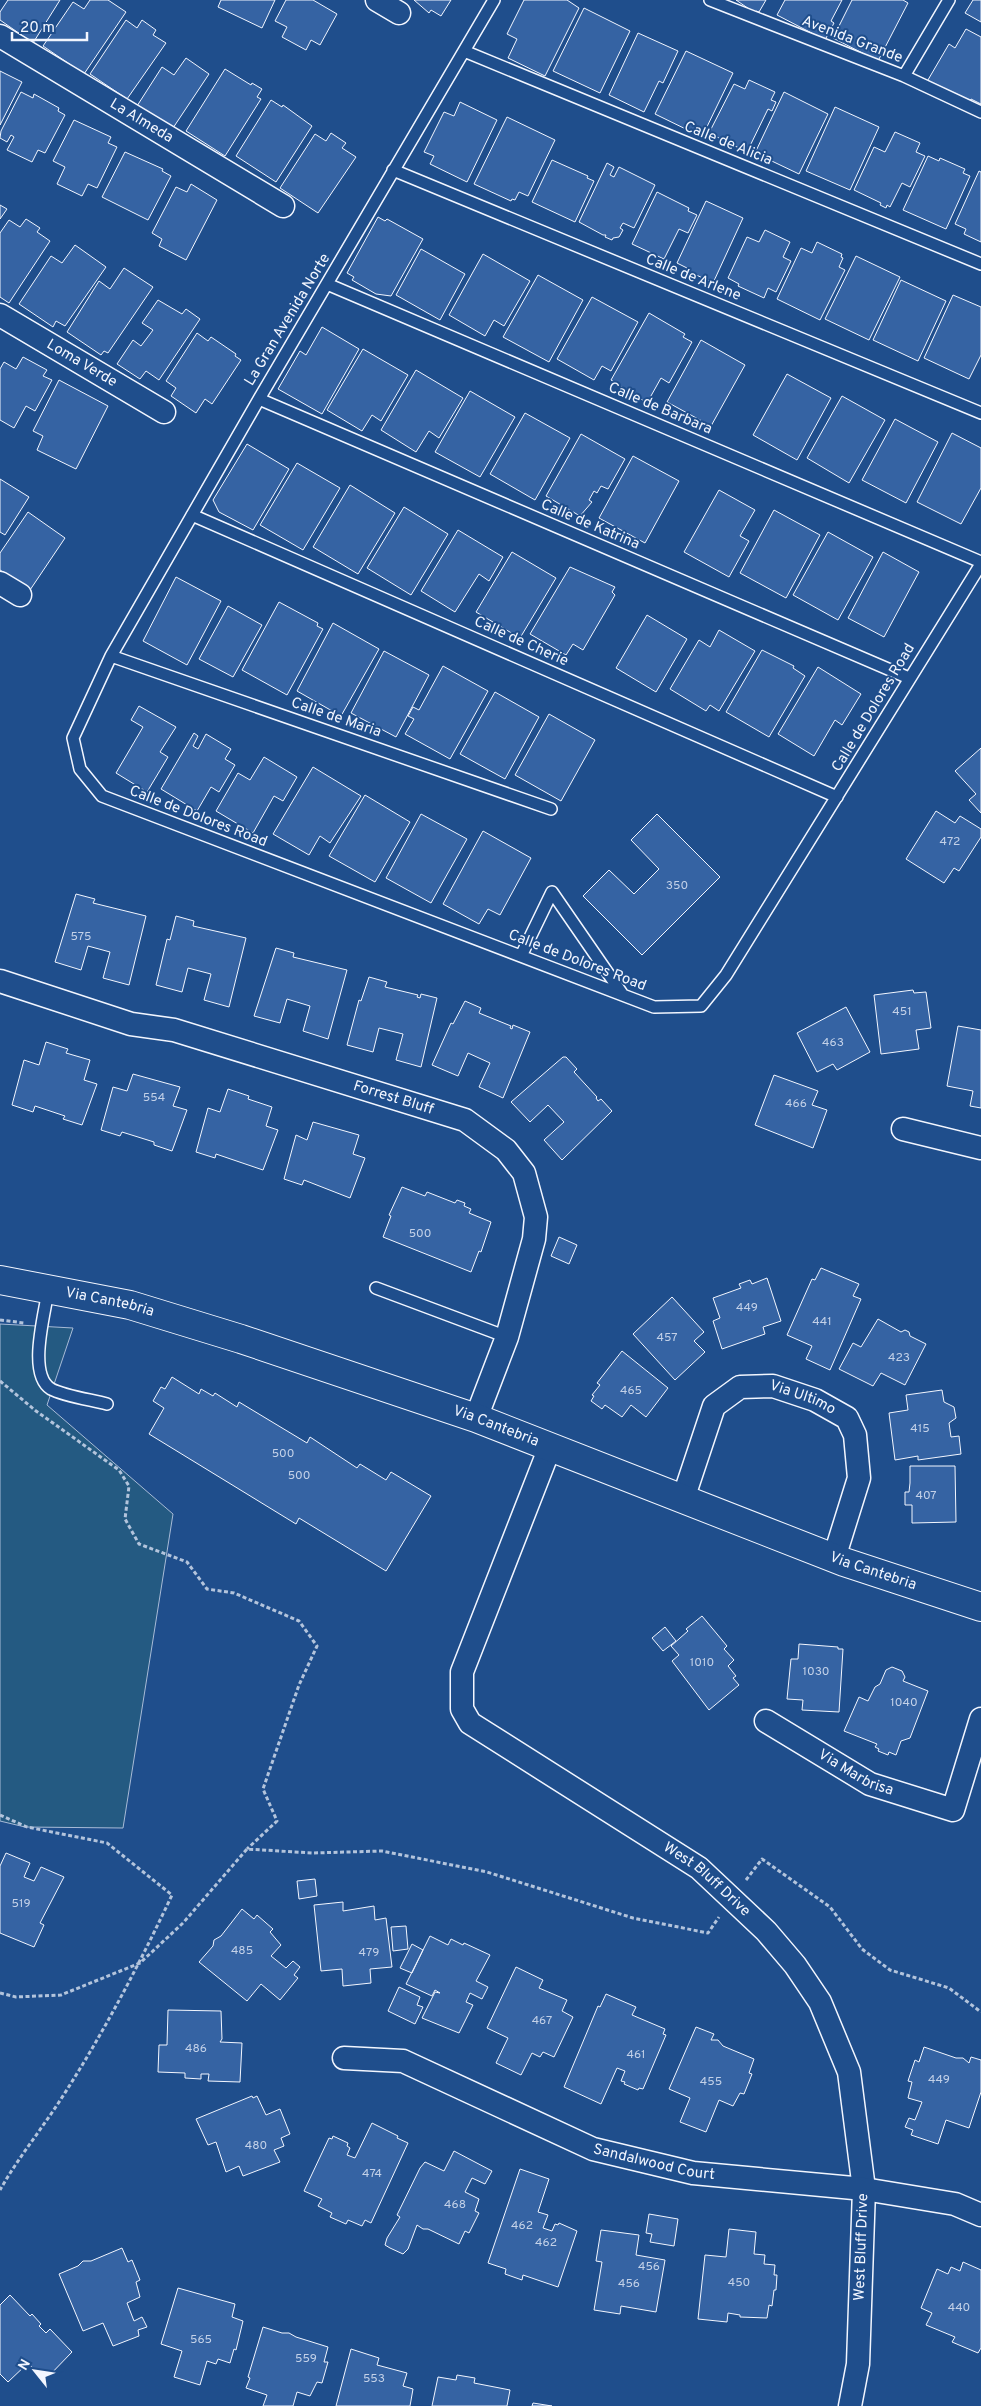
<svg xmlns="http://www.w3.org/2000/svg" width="981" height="2406" font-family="Overpass,sans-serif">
	<rect width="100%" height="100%" fill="#1f4e8c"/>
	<path fill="#245a82" stroke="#a8bbd7" d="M0,1324L73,1328L47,1405L173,1514L123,1828L25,1827L0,1821Z"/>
	<path fill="#3563a3" stroke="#f2f6ff" d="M8,0H60L33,43L0,20V12Z
		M90,0H108L126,12L84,74L43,46L73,2L84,9Z
		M221,0H275L262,28L218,7Z
		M286,0H313L337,14L320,45L311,40L306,50L282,37L287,27L275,21Z
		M414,0H451L441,16L431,10L429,13Z
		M524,0H567L579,8L545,76L508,58L517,39L507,34Z
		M736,0H766L759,12L756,11L755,13Z
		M785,0H842L831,21L834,23L825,40L777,15Z
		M852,0H903L908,3L878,61L833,38Z
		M973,0H981V22L965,13Z
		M584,8L630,31L600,93L553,71Z
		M126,20L137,28L142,20L156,30L153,35L166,43L127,99L90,74Z
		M966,29L981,37V104L971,99L966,108L925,85L949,44L955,48Z
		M638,33L678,51L663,83L659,81L644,112L609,95Z
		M686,51L733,73L702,137L655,114Z
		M186,58L209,74L171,131L137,106L162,67L174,75Z
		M225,69L251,85L252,83L262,89L257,97L261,99L225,156L186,131Z
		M0,71L22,82L0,125Z
		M749,80L775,92L771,100L776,102L772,111L768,109L747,152L709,133L734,84L745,89Z
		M21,92L33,98L34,94L59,108L58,111L65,115L45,153L38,150L32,162L7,150L14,137L11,135L7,142L0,138L1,131Z
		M784,92L828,114L799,174L755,153Z
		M271,100L282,107L283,105L312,126L276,182L236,156Z
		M460,102L497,120L467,182L430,164L434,156L424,152L444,112L454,116Z
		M835,107L879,127L850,190L806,171Z
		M507,117L555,140L528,196L519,192L515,200L512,199L511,201L474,184Z
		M74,120L111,137L108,143L117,147L97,188L88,184L82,196L57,184L65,167L53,161Z
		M895,132L920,143L916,152L925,156L910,187L902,183L890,207L887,205L886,208L880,205L881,203L854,190L874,147L885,152Z
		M331,133L346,143L342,148L356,157L318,213L280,188L315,134L326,141Z
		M125,152L163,169L162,171L171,176L148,220L102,197Z
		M928,156L939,161L940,158L965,169L963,173L970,176L946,229L903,210Z
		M552,160L588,176L587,178L594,181L575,222L532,202Z
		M607,163L614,167L610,175L614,177L619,167L655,185L634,228L623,223L620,228L623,230L619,237L613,238L612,240L605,237L606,235H603L579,222Z
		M979,171L981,172V242L964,234L966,229L955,224Z
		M191,184L217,200L186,260L159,246L162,239L152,233L176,187L187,192Z
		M657,192L689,208L688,211L697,215L688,233L679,229L664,259L632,244Z
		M706,201L743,218L713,283L686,270L687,268L677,263Z
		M0,205L7,209L0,219Z
		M378,217L385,221L387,219L423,239L391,296L376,294L352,280L354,277L347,273Z
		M26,219L40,228L37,232L50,241L9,303L0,297V233L9,220L20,227Z
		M765,230L790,242L783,257L791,261L776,292L768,288L764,298L738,286L739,284L728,278L747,237L759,242Z
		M817,242L842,254L841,257L843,258L839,267L845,270L820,320L777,299L801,248L812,253Z
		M75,245L106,267L65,326L56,321L53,327L19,304L51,256L62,263Z
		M421,249L465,274L440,320L396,295Z
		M483,254L530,281L504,326L494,320L485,336L449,315Z
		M856,256L900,277L869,340L825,319Z
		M124,268L153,287L108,353L104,351L101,355L67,332L99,281L110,289Z
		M538,275L583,300L549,362L503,337Z
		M901,280L946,301L918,361L873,340Z
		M953,295L981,307V355L969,379L924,358Z
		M592,297L638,322L611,371L602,366L594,380L557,359Z
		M158,300L182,314L186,309L200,319L159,380L146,371L140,379L117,364L133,340L141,346L153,330L142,323Z
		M649,313L685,334L683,337L692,342L669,383L661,378L647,403L611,380Z
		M322,327L359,349L322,414L278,389L300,351L306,355Z
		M197,333L208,341L211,337L236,354L235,356L241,360L212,404L205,399L196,413L171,396L176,388L166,381Z
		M701,340L745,365L711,426L667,402Z
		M363,349L408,375L381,421L372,415L362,431L327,410Z
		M23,357L47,370L43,376L52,380L35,411L26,406L14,428L0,420V369L4,362L16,369Z
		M416,370L463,398L439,438L429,431L416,452L381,430Z
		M787,374L831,398L797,460L753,435Z
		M59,380L108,406L76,469L37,450L43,436L33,431Z
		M470,391L515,417L480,477L435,452Z
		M842,396L885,420L849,483L807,458Z
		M525,413L570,438L535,500L490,474Z
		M895,419L938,442L906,503L862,480Z
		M952,433L981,448V488L961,524L917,502Z
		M581,434L625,459L608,489L601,486L597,493L594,491L589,500L592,502L580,516L546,496Z
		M247,444L289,469L253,530L219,512L213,500Z
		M633,456L679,481L645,543L599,518Z
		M297,463L340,488L303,550L260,525Z
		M0,479L29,497L5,535L0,532Z
		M350,485L395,513L358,574L313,547Z
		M719,490L755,510L740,536L749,541L729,577L684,552Z
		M404,507L448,534L411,595L367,568Z
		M774,510L820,535L786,598L740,573Z
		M28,512L65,538L30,590L0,570V553Z
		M458,530L503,557L489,581L479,574L455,612L421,591Z
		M828,532L873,557L838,620L793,595Z
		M512,552L556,578L520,638L476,612Z
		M883,552L919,572L884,637L848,618Z
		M570,567L615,587L612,592L615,595L583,650L573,644L566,655L530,634Z
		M176,577L221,601L187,665L143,641Z
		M279,602L318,623L317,626L323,629L287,695L242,670Z
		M228,606L262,625L233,677L199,659Z
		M647,615L687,639L656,692L616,668Z
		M333,623L379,649L341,716L297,691Z
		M719,630L755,651L719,711L710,705L706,711L670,689L699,640L710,647Z
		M762,650L794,666L793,668L805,676L769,737L726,712Z
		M384,651L429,675L396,737L351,713Z
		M443,666L488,691L450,759L405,734L414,719L408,716L413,707L419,710Z
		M818,667L861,694L842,725L835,720L814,756L778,734Z
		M495,692L539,717L505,779L460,754Z
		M139,706L176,727L160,752L168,757L147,792L116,773L143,727L131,720Z
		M549,714L595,740L561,801L515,775Z
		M194,733L198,736L193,746L198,749L206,734L231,749L225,759L235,765L219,792L211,787L197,811L161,789Z
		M981,748V813L969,800L976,794L955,771Z
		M264,757L297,777L283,801L274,796L253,833L216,811L238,773L250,780Z
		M313,767L361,796L330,843L320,836L309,855L273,834Z
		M365,795L410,822L375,882L329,856Z
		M936,811L955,823L960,816L981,829V837L959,871L954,868L944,883L906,859Z
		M421,814L467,839L431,903L386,878Z
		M657,814L720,877L642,955L583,896L609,870L634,894L659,869L631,840Z
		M483,831L531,858L500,915L488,909L479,924L443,904Z
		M76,894L95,899L93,903L146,916L129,985L103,978L110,952L88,946L81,970L55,962Z
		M176,916L194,921L193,926L246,938L229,1007L204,1000L211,974L188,968L182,992L156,985L167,939L170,940Z
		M276,948L294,953L293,957L347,970L328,1039L303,1031L310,1006L287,999L280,1023L254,1016Z
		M369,977L387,982L385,987L418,995L417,997L420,998L421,994L437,998L421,1067L396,1060L403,1034L379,1028L373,1052L347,1045L359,1000L361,1001Z
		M913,990L914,993L926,992L931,1028L916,1030L919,1049L881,1054L874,995Z
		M465,1001L481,1008L479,1013L511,1026L510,1028L512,1029L513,1025L530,1032L503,1098L479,1087L490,1063L468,1053L458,1076L432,1065L451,1023L453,1024Z
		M846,1007L870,1052L837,1070L833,1064L817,1072L797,1033Z
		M958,1026L981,1030V1108L970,1106L973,1091L947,1086Z
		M46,1042L68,1049L66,1053L90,1060L84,1080L97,1084L82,1125L63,1119L65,1116L35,1106L33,1112L12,1105L24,1060L39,1065Z
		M563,1057H566L577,1069L574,1072L597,1097L596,1098L598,1101L601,1099L612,1111L562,1160L544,1140L564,1122L548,1105L530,1122L511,1102Z
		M133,1074L180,1087L173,1106L187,1110L172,1151L154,1145V1142L122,1132L120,1136L101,1130L113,1087L127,1091Z
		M774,1075L818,1091L812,1105L827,1110L813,1148L755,1125Z
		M228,1089L249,1096L248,1099L272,1107L266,1126L278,1130L263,1170L216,1154L215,1158L196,1152L208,1108L220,1112Z
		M313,1122L359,1135L353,1154L365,1158L350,1198L304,1180L302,1185L284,1179L296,1135L307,1140Z
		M402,1187L425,1196L427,1192L455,1203L457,1200L465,1203L464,1206L471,1209L469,1213L491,1222L481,1252L479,1251L471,1272L383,1237L391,1216L389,1215Z
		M559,1237L577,1245L569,1264L551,1256Z
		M821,1268L859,1284L853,1296L861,1299L830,1370L806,1359L812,1346L787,1335L812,1279L815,1280Z
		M767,1278L781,1321L763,1327L765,1334L722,1349L713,1321L720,1318L713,1298L741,1288L739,1284L750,1280L752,1284Z
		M672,1297L704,1332L694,1341L705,1352L675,1380L633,1334Z
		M878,1319L901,1332L905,1330L909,1332L910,1336L926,1344L905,1385L881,1373L873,1386L839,1369L853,1343L861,1347Z
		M622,1351L668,1388L646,1417L631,1405L622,1417L605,1405L602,1409L591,1401L594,1396L592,1395L600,1385L597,1383Z
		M172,1377L199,1394L201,1389L213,1396L215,1393L237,1407L239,1402L307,1443L310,1437L357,1468L360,1464L386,1480L391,1472L431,1496L386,1571L299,1518L296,1524L149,1434L164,1408L153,1401L161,1387L165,1389Z
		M942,1390L944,1402L954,1407L956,1418L949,1423L951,1437L959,1436L961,1454L918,1460V1456L895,1460L889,1413L908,1410L906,1395Z
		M910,1466H955L956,1522L912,1523V1505H905V1492H909L910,1483Z
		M702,1616L727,1646L724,1649L734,1660L728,1666L736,1676L733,1678L739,1685L709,1710L672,1661L679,1655L671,1646L688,1631L686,1629Z
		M665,1627L676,1641L663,1651L652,1638Z
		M799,1644L838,1647V1649H843L839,1712L802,1710L803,1700L787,1699L791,1659H798Z
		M892,1667L902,1671L905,1677L903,1681L928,1691L910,1738L901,1741L896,1755L889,1752L888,1755L878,1751L879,1749L875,1747L877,1744L844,1731L859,1697L868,1701L875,1687L880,1684L886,1670Z
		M6,1853L30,1863L24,1877L34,1881L41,1867L64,1877L40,1923L44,1925L34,1947L0,1933V1866Z
		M315,1879L317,1896L299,1899L297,1881Z
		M343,1902V1911L374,1906L375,1920L386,1918L392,1967L370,1969L371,1983L343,1986L342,1969L321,1971L314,1905Z
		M242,1909L254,1919L257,1915L273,1929L270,1932L281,1945L271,1956L286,1968L293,1961L300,1967L294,1975L298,1978L280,2000L261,1984L247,2001L199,1962L213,1946L214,1940L221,1936Z
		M406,1926L408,1949L393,1951L391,1927Z
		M430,1936L448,1945L451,1939L463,1945L464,1943L490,1955L476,1981L488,1987L482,1999L470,1993L466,2002L473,2005L459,2033L422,2018L435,1992L440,1993L435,1990L432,1996L406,1984Z
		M412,1944L423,1950L412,1973L400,1968Z
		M516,1967L543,1980L539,1988L567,2000L562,2011L573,2017L554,2057L543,2052L540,2057L532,2053L521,2075L496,2063L508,2038L487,2028Z
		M399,1987L420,1997L417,2005L423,2007L415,2024L388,2011Z
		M606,1994L636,2007L632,2015L665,2029L663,2034L666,2035L643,2089L639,2088L638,2090L624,2084L625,2082L621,2081L625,2071L617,2068L601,2104L564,2087L598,2006L600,2007Z
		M168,2010L221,2011L222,2039L220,2042L242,2043L240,2082L208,2081L209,2074H201V2079L185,2078V2073L158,2072L159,2045H167Z
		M696,2027L714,2034L711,2040H718L723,2046L754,2059L749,2073L752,2074L744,2094L740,2093L733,2106L719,2100L706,2132L680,2122L690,2098L669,2089Z
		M924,2047L956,2058H963L969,2063L971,2057L981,2060V2092L969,2128L946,2120L938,2144L911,2135L913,2130L905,2127L909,2118L915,2120L922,2102L908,2098L912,2082L908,2081L915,2060L919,2062Z
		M252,2096L253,2098L257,2096L266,2115L280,2109L290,2134L281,2138L284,2146L274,2150L280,2162L243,2176L239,2166L226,2172L216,2142L208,2145L196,2119Z
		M372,2123L398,2136L397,2138L408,2143L371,2223L365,2220L362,2226L348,2220L346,2224L330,2217L332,2213L318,2206L322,2199L304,2191L329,2138L332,2139L333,2136L348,2143L347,2146L350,2148L347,2155L355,2158Z
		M454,2151L492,2171L485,2184L472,2178L465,2192L479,2199L475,2211L479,2213L469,2233L465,2231L459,2244L428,2229H423L417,2225L408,2249L403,2254L390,2248L385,2245L387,2238L400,2217L397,2215L420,2168L425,2162L444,2171Z
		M520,2169L549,2179L538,2212L548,2215L543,2228L552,2231L555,2224L558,2225L559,2223L577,2231L558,2287L523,2275L522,2280L505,2274L506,2269L488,2263Z
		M649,2214L678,2219L674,2246L650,2242L652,2234L646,2233Z
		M729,2229L756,2232L754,2254L765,2255L764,2264L775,2265L774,2275H777L776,2290H774L772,2306L769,2305L767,2318L740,2317V2315L728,2313L727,2322L698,2319L705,2255L726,2257Z
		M601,2230L639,2235L636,2255L665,2260L656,2312L621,2306L620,2314L594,2310L602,2262L596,2261Z
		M122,2248L128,2262L132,2260L140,2280L136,2282L140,2297L127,2303L134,2321L142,2317L147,2327L138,2330L139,2336L113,2346L103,2323L83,2331L59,2274L78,2266L83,2261H91Z
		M963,2262L981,2270V2348L978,2353L952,2342L955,2337L926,2325L932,2313L921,2308L937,2269L948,2274L951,2267L960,2271Z
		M178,2288L235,2304L232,2317L243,2321L236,2350L234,2349L230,2363L218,2359L216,2364L207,2361L200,2385L174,2377L182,2351L161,2344Z
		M10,2295L30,2316L32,2314L41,2324L39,2326L46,2333L50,2329L72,2352L44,2381L28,2363L8,2382L0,2374V2305Z
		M263,2327L282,2333H289L296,2337L328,2347L324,2362H328L322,2383L317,2382L310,2396L297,2392L293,2406H263L267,2395L246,2388L250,2378L248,2377Z
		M351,2349L379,2358L377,2365L407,2373L403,2386L413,2389L410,2406H336Z
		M457,2375L475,2378L474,2383L510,2390L507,2406H432L438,2377L456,2380Z
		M533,2403L552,2406H532Z"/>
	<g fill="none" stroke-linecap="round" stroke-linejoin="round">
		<defs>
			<path id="lane" d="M494,0L259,399L111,656L73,738L80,769L102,796L654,1007L701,1006L726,975L981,564
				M710,0L904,76L981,112
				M464,51L981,264
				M904,76L949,0
				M393,170L981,413
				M327,284L981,562
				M259,399L909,678
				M192,515L837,797
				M111,656L551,809
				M521,956L552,892L623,995
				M376,1288L507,1337
				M48,1290C45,1314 27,1374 51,1389C64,1396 92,1400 107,1404"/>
			<g id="street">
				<path d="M377,0L399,13"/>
				<path id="s1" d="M0,36L283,206"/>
				<path id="s2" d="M0,315L164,412"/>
				<path d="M0,583L20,595"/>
				<path id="s3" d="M0,981L131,1024L174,1030L465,1120L506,1150L524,1173L536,1217L534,1239L507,1337L476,1418"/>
				<path d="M903,1129L981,1148"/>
				<path id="s4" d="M550,1447L462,1672V1709L470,1723L699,1868L766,1931L795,1965L820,2002L849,2072L864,2189L858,2364L850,2406"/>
				<path id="s5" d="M683,1499L714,1406L740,1387L773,1386L815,1400L847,1418L855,1435L859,1478L834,1558"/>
				<path id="s6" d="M766,1721L870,1784L953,1810L981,1719"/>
				<path id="s7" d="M344,2058L403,2061L593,2149L693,2173L864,2189L955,2204L981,2215"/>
			</g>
			<g id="secondary">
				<path id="s8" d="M0,1280L130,1305L241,1339L476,1418L844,1562L981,1607"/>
			</g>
		</defs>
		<use href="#lane" stroke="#f2f6ff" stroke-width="14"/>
		<use href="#street" stroke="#f2f6ff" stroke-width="25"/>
		<use href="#secondary" stroke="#f2f6ff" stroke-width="30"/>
		<path stroke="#b3c4dc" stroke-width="3" stroke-dasharray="4 2.5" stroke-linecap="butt" d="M0,1320L24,1323
			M0,1381L36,1411L119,1470L129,1486L125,1519L139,1544L187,1562L207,1589L234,1593L299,1621L317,1646L299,1685L263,1789L277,1821L247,1849
			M0,1815L27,1827L107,1843L172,1895C139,1965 103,2034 61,2099C41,2130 18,2158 0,2190
			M746,1880L762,1859L830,1907L862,1949L890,1970L949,1988L981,2012
			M0,1993L16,1997L61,1995L140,1963L183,1923L247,1849L312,1853L382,1851L487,1872L633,1918L708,1933L719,1917"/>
		<use href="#lane" stroke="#1f4e8c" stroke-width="11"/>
		<use href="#street" stroke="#1f4e8c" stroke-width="22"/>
		<use href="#secondary" stroke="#1f4e8c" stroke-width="28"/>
	</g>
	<g text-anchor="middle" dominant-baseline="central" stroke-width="4" stroke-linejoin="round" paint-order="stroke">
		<g font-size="12" fill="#c3d1e8">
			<text x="950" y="842">472</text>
			<text x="677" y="886">350</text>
			<text x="81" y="937">575</text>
			<text x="902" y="1012">451</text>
			<text x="833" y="1043">463</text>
			<text x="154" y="1098">554</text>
			<text x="796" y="1104">466</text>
			<text x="420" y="1234">500</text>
			<text x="747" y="1308">449</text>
			<text x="822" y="1322">441</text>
			<text x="667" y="1338">457</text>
			<text x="899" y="1358">423</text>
			<text x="631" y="1391">465</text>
			<text x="920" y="1429">415</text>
			<text x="283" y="1454">500</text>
			<text x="299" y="1476">500</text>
			<text x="926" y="1496">407</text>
			<text x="702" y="1663">1010</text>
			<text x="816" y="1672">1030</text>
			<text x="904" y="1703">1040</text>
			<text x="21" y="1904">519</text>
			<text x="242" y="1951">485</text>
			<text x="369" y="1953">479</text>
			<text x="542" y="2021">467</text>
			<text x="196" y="2049">486</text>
			<text x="636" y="2055">461</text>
			<text x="939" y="2080">449</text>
			<text x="711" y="2082">455</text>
			<text x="256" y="2146">480</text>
			<text x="372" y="2174">474</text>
			<text x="455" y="2205">468</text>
			<text x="522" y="2226">462</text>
			<text x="546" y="2243">462</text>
			<text x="649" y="2267">456</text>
			<text x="739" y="2283">450</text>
			<text x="629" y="2284">456</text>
			<text x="959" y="2308">440</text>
			<text x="201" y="2340">565</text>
			<text x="306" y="2359">559</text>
			<text x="374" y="2379">553</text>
		</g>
		<g font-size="15" fill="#f2f6ff" stroke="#1f4e8c">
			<text transform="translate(852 40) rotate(21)">Avenida Grande</text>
			<text stroke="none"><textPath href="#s1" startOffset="165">La Almeda</textPath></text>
			<text transform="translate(728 144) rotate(22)">Calle de Alicia</text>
			<text transform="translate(693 278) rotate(22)">Calle de Arlene</text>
			<text transform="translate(288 320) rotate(-59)">La Gran Avenida Norte</text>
			<text stroke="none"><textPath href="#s2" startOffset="95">Loma Verde</textPath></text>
			<text transform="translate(660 409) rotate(23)">Calle de Barbara</text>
			<text transform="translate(590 525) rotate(23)">Calle de Katrina</text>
			<text transform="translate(521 642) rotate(24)">Calle de Cherie</text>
			<text transform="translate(874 708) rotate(-59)">Calle de Dolores Road</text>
			<text transform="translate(336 718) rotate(19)">Calle de Maria</text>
			<text transform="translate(198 817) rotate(21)">Calle de Dolores Road</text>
			<text transform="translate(577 961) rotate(21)">Calle de Dolores Road</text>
			<text stroke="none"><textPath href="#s3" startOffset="411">Forrest Bluff</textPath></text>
			<text stroke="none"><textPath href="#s8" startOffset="112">Via Cantebria</textPath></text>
			<text stroke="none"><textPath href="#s5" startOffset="195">Via Ultimo</textPath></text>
			<text stroke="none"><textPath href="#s8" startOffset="518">Via Cantebria</textPath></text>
			<text stroke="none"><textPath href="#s8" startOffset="922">Via Cantebria</textPath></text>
			<text stroke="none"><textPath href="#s6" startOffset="104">Via Marbrisa</textPath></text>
			<text stroke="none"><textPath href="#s4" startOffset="579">West Bluff Drive</textPath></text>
			<text stroke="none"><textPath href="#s7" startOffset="331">Sandalwood Court</textPath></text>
			<text transform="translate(862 2247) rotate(-88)">West Bluff Drive</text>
		</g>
	</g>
	<g transform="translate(35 2371) rotate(300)" stroke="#1f4e8c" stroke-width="4" paint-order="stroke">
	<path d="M0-4L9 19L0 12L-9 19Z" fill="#f2f6ff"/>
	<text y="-8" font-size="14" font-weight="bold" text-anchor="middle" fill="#f2f6ff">N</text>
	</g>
	<path d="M12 32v8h75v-8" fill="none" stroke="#f2f6ff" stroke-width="2.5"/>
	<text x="20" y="32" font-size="15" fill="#f2f6ff" stroke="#1f4e8c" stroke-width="4" paint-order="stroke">20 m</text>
</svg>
